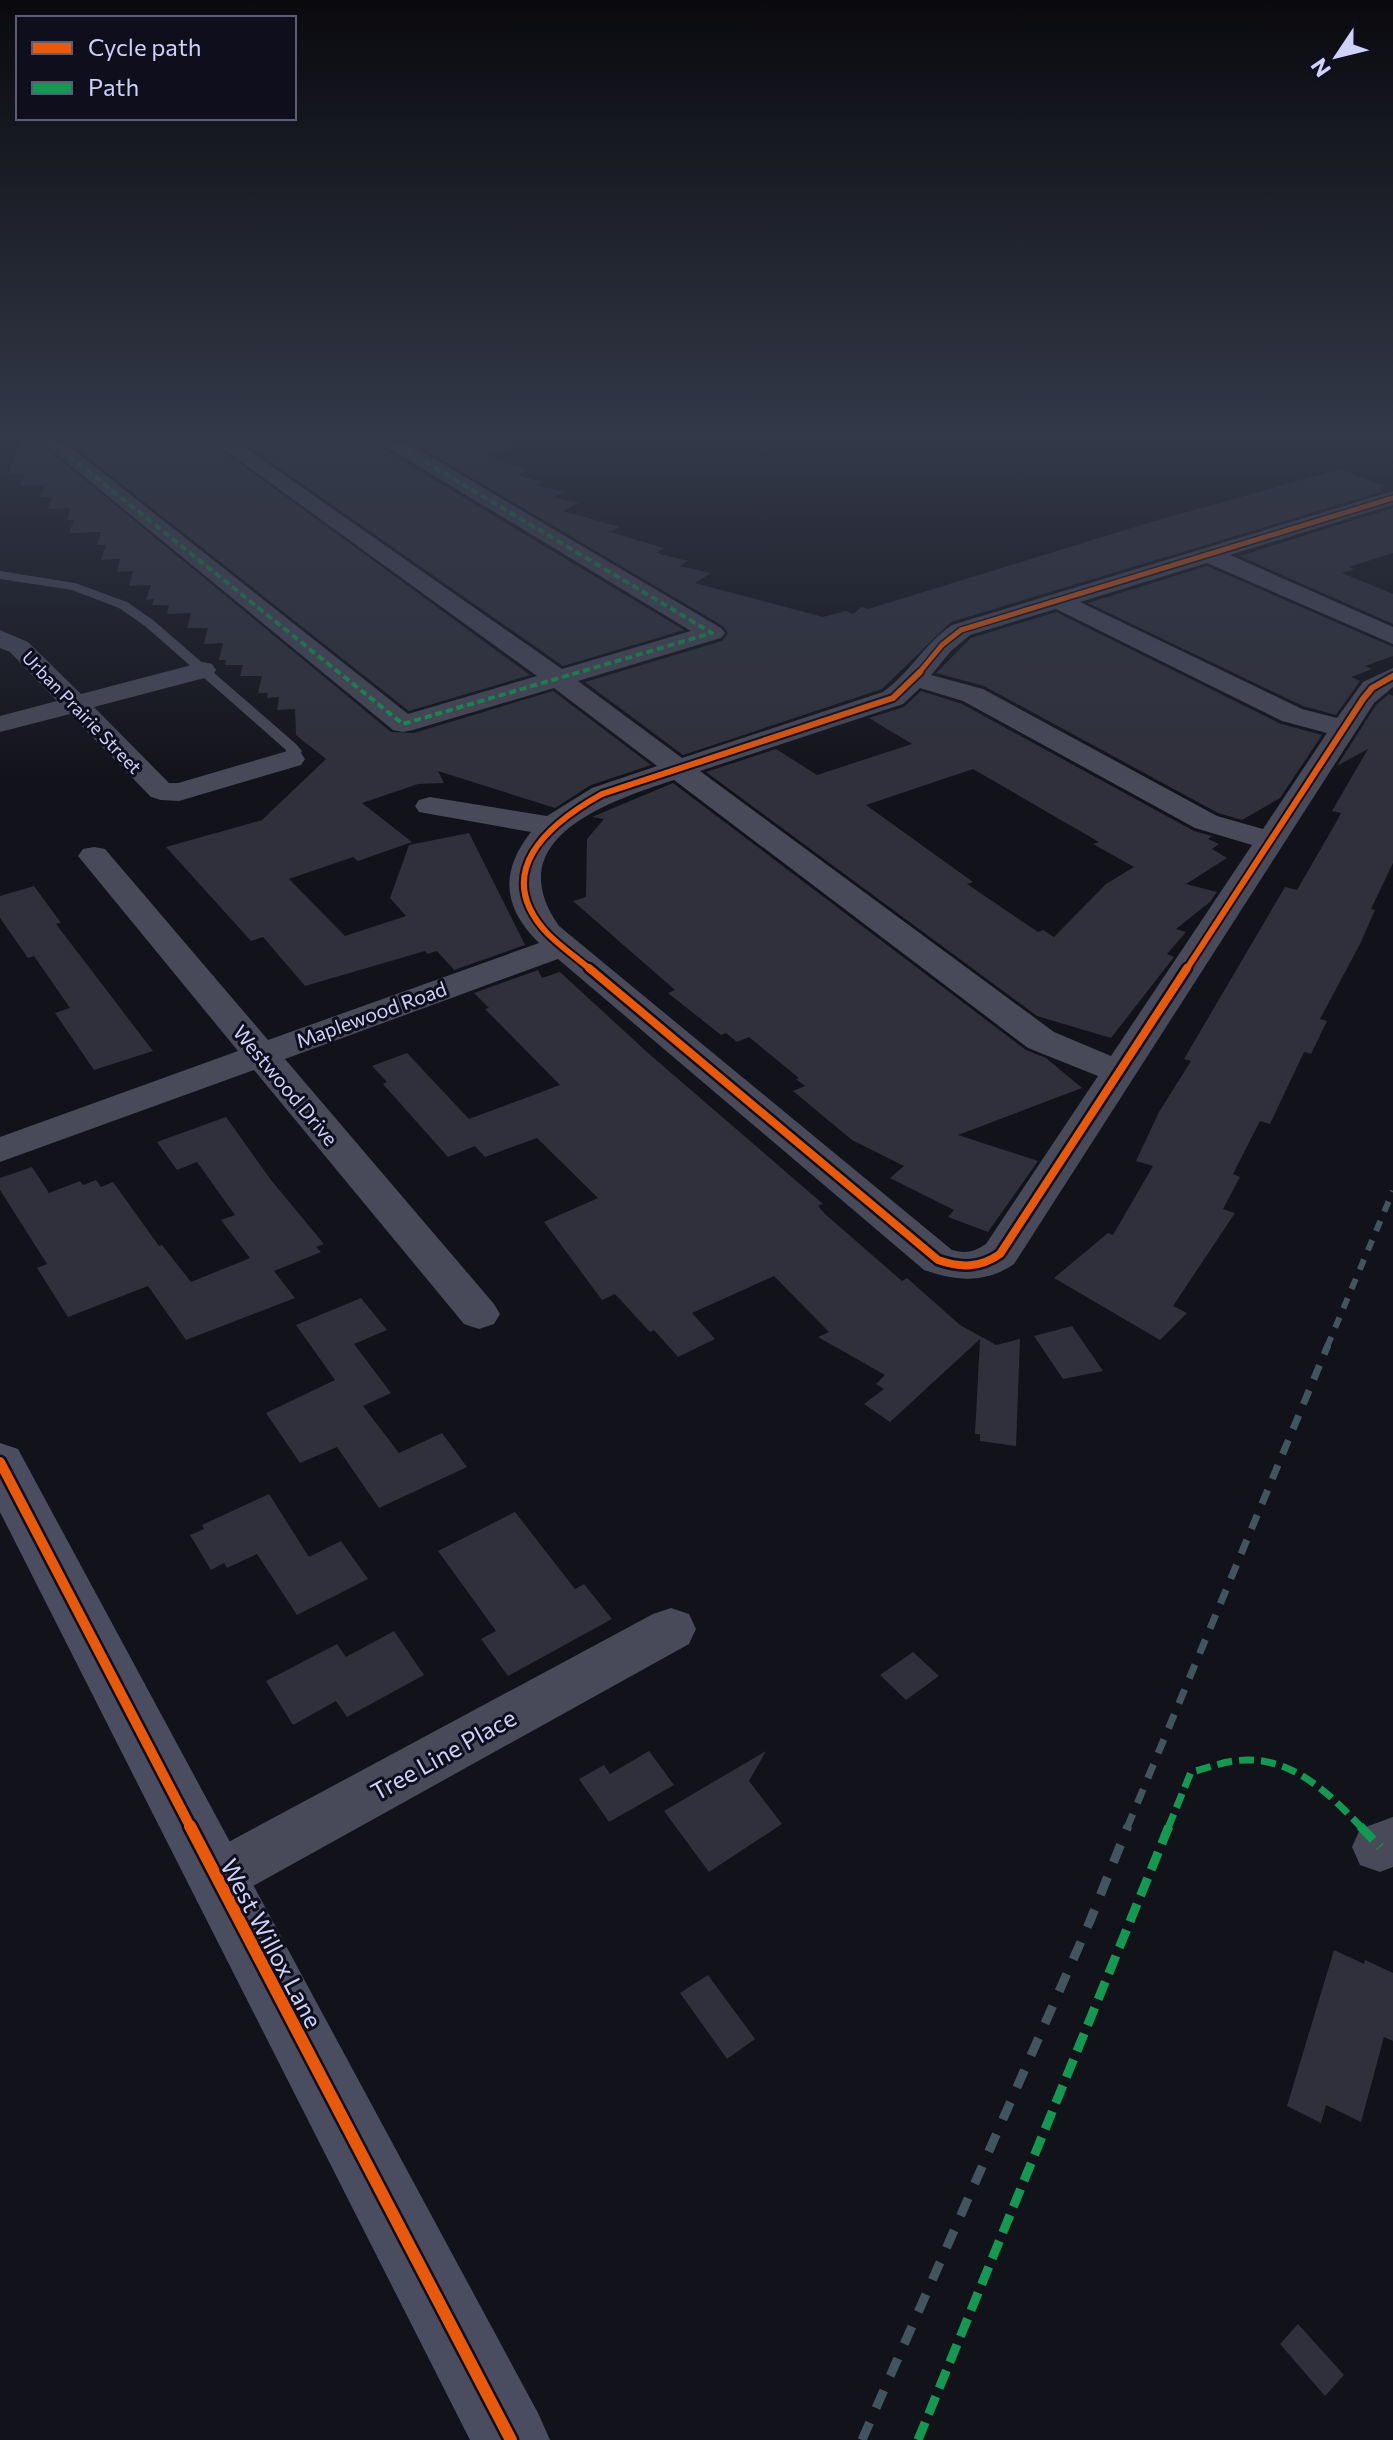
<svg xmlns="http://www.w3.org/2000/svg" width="1393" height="2440" font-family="Commissioner,sans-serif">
	<rect width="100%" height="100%" fill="#12121a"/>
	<path fill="#30303c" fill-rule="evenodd" d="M21,442H39L391,732L414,733L553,691L651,765L591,785L555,808L438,771L444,783L418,784L362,803L412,842L358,861L353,857L289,879L345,936L406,916L390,898L409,845L469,833L525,945L454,970L437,951L427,954L425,951L305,986L263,937L251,941L166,847L262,820L326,759L296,735L295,709L277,710L279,697L267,698L268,693H258L262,676H240L243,665H225L226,660H219L223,643L204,644L208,628H187L191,613L167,614L169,605H152L154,599L146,600L151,585L129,586L133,571L117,572L120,559L101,560L106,545H97L101,532L69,533L74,520H67L71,508L48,509L52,497H40L45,485L20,486L25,474L7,475Z
		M68,442H211L530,675L409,711Z
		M242,442H379L383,449L684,630L563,666Z
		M411,442H509L510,447L487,455L528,470L517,475L543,482L536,485L564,492L553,497L579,503L563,511L620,527L610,532L664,548L656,553L688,561L680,566L711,573L695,583L823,617L846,611L853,614L862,607L868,609L1148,523L1340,469L1385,486L1378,488L1384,491L951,622L882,689L683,755L585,682L722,641L728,633L723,626Z
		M1393,508V553L1349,567L1354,569L1342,573L1393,594V624L1239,556Z
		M1207,566L1393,647V656L1365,666L1372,669L1351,677L1360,681L1336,715L1303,706L1088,603Z
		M1056,612L1281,724L1322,735L1280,798L1242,820L1218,813L984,686L936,673L971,638Z
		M921,691L962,704L1194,831L1212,836L1208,839L1219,844L1212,849L1227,858L1186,884L1217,892L1210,902L1176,929L1186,932L1167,954L1174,957L1111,1038L1037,1016L706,772L776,749L817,775L912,744L869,718L904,707ZM973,769L1099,842L1093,844L1134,867L1106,884L1054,937L1043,930L1038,932L967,884L973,882L866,805Z
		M1389,694L1393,696V863L1371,909L1375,910L1360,944L1320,1019L1327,1021L1311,1054L1304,1052L1270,1124L1260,1121L1233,1174L1240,1177L1223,1209L1235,1213L1173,1306L1187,1313L1160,1340L1054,1278L1108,1233L1113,1235L1153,1166L1136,1161L1159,1112L1191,1061L1184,1059L1285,887L1297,890L1338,819L1341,813L1332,811L1368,749L1337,766L1376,705Z
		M673,783L1026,1050L1046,1058L1082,1088L958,1135L1038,1161L988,1232L948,1217L954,1210L890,1178L904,1166L852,1140L793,1091L805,1086L796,1079L799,1078L749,1037L737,1042L726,1033L721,1035L668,993L675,990L573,901L586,897L587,839L604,819L592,817Z
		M34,886L61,923L56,924L153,1051L94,1070L55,1013L70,1008L34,956L28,958L0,918V896Z
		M538,970L542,978L560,972L648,1053L823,1204L818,1206L825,1214L902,1281L907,1278L960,1325L996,1345L1020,1339L1016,1446L980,1441V1434H975L980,1339L890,1422L864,1404L884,1389L876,1384L885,1375L818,1337L829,1332L774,1276L692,1313L715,1339L678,1357L654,1330L650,1332L615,1294L602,1300L544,1222L598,1198L537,1138L485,1157L475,1146L448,1157L383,1084L387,1082L372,1066L407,1053L469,1119L560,1085L485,1009L489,1008L474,993Z
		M226,1117L271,1180L324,1244L316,1247L321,1252L274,1271L295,1298L186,1340L148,1286L68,1317L37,1268L47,1264L0,1190V1178L32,1167L49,1193L80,1181L83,1185L96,1180L101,1187L113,1182L159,1246L162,1245L191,1282L250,1258L221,1220L235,1215L197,1162L177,1170L157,1142Z
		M361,1298L387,1330L354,1344L391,1393L363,1406L399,1453L442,1433L467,1467L379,1508L337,1447L300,1463L266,1413L335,1380L296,1325Z
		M1072,1326L1103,1371L1063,1379L1034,1336Z
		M269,1494L309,1557L341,1541L368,1579L297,1615L257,1554L227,1568L224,1563L211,1570L190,1535L204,1529L202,1525Z
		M515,1512L575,1589L584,1584L612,1619L508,1676L481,1639L496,1631L438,1551Z
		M394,1631L424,1675L347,1717L336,1701L293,1725L266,1681L337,1644L346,1657Z
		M913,1652L939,1676L906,1700L880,1675Z
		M649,1751L674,1785L609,1822L579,1779L604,1765L610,1774Z
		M766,1751L749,1781L782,1824L709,1872L664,1811Z
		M1334,1950L1364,1964L1365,1960L1393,1973V2041L1384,2037L1361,2122L1326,2105L1321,2123L1287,2106Z
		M708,1975L755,2039L727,2059L680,1993Z
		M1298,2324L1344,2375L1325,2396L1280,2344Z"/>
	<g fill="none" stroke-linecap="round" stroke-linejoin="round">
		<path fill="#484959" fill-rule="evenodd" d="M0,571L75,583L127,602L153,620L296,744L302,751L296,762L291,763L286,762V750L145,626L119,608L72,590L0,579Z"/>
		<path fill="#484959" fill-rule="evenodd" d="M42,442H64L408,714L537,676L214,442H237L562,669L691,631L385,446L382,442H406L721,628L725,633L721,638L578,681L682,758L883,692C910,673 925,643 952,625L1393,491V505L1230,555L1393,627V644L1207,563L1080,602L1302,709L1337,718L1363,682L1393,668V687L1374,703L1014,1264C985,1284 955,1281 924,1270L558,959L285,1059L494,1304L500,1314L494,1324L479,1329L464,1324L254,1070L0,1162V1137L238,1051L78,856L83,849L94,847L105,849L268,1040L539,943C502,907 500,871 531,832L419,812L415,806L419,800L430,797L547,816L592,788L657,766L554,688L413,730L403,732L393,730ZM1056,609L1282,721L1327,733L1263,829L1217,816L983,689L931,675L951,651L970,635ZM920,688L963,701L1195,828L1252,845L1111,1056L1054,1032L700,771L903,704ZM674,780L1028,1048L1098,1076L986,1244C974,1252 966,1254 952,1250L559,926C497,838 610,801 674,780Z
			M0,630L28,642L81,694L203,662L212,664L216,670L212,676L94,707L169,783H178L291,750L301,753L305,759L301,765L179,801L161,800L151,797L70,714L0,732V716L57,701L10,652L0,648Z
			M671,1608L689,1614L696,1629L689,1644L235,1896L215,1904L195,1896L187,1878L195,1860L653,1614Z
			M1393,1817V1867L1380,1872L1360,1865L1352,1847L1360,1829Z"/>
		<path fill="#4a4d60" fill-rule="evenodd" d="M0,1443L18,1449L538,2413L550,2440H470L0,1512Z"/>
		<path stroke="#41555e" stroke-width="6" stroke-dasharray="11 10" stroke-linecap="butt" d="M1327,1347L1393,1191"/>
		<path stroke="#41555e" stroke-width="7" stroke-dasharray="15 12" stroke-linecap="butt" d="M1127,1828L1328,1345"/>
		<path stroke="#41555e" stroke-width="9" stroke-dasharray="19 16" stroke-linecap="butt" d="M862,2440L1090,1921L1128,1826"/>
		<path stroke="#139951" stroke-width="4" stroke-dasharray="7 4" stroke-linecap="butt" d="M52,442L403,724L712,633L392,442"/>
		<path stroke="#139951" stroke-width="7" stroke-dasharray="15 7" stroke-linecap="butt" d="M1168,1828L1191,1772C1205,1769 1219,1763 1234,1761C1288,1753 1328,1792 1362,1828"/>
		<path stroke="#139951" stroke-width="9" stroke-dasharray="19 9" stroke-linecap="butt" d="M1360,1826L1380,1847
			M918,2440L1169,1826"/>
		<defs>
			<path id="cycleway-far4" d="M918,674L942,645L961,630L1393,498"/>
			<path id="cycleway-far3" d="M591,970C577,958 561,947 548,934C490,873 548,824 602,794L893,698L920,672
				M1186,970L1363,699L1372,688L1393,676"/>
			<path id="cycleway-far2" d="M589,968L938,1260C961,1268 980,1268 1000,1254L1187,968"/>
			<path id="cycleway-far1" d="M0,1462L191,1828"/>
			<path id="cycleway" d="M190,1826L511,2440"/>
		</defs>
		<use href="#cycleway-far4" stroke="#0f0e1d" stroke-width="8"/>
		<use href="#cycleway-far3" stroke="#0f0e1d" stroke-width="10"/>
		<use href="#cycleway-far2" stroke="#0f0e1d" stroke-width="13"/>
		<use href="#cycleway-far1" stroke="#0f0e1d" stroke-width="15"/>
		<use href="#cycleway" stroke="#0f0e1d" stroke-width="17"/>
		<use href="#cycleway-far4" stroke="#e8590c" stroke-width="5"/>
		<use href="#cycleway-far3" stroke="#e8590c" stroke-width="6"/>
		<use href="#cycleway-far2" stroke="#e8590c" stroke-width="8"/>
		<use href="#cycleway-far1" stroke="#e8590c" stroke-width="10"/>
		<use href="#cycleway" stroke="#e8590c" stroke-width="12"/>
	</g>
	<linearGradient id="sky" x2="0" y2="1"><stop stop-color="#0a0a0e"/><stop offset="0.56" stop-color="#333949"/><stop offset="1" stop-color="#333949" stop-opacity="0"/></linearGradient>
	<rect width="1393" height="783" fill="url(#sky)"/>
	<g text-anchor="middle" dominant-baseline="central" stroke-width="6" stroke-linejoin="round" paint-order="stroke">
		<g font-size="18" fill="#d0d2f9" stroke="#0f0e1d">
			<text transform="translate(82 712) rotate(46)">Urban Prairie Street</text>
		</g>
		<g font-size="20" fill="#d0d2f9" stroke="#0f0e1d">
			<text transform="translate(371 1014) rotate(-20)">Maplewood Road</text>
			<text transform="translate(286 1085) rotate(50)">Westwood Drive</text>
		</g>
		<g font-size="24" fill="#d0d2f9" stroke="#0f0e1d">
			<text transform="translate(443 1754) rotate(-29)">Tree Line Place</text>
			<text transform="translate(272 1943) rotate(62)">West Willox Lane</text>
		</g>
	</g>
	<rect x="16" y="16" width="280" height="104" fill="#0f0e1d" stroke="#5c5c75" stroke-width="2"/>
	<rect x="32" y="42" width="40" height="12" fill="#e8590c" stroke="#5c5c75" stroke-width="2"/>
	<text x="88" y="56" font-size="24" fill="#d0d2f9">Cycle path</text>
	<rect x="32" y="82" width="40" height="12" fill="#139951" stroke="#5c5c75" stroke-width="2"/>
	<text x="88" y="96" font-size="24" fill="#d0d2f9">Path</text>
	<g transform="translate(1337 56) rotate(235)" stroke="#0f0e1d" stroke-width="6" paint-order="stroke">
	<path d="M0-6L14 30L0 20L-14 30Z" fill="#d0d2f9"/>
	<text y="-12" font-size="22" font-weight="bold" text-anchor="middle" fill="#d0d2f9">N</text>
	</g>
</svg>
